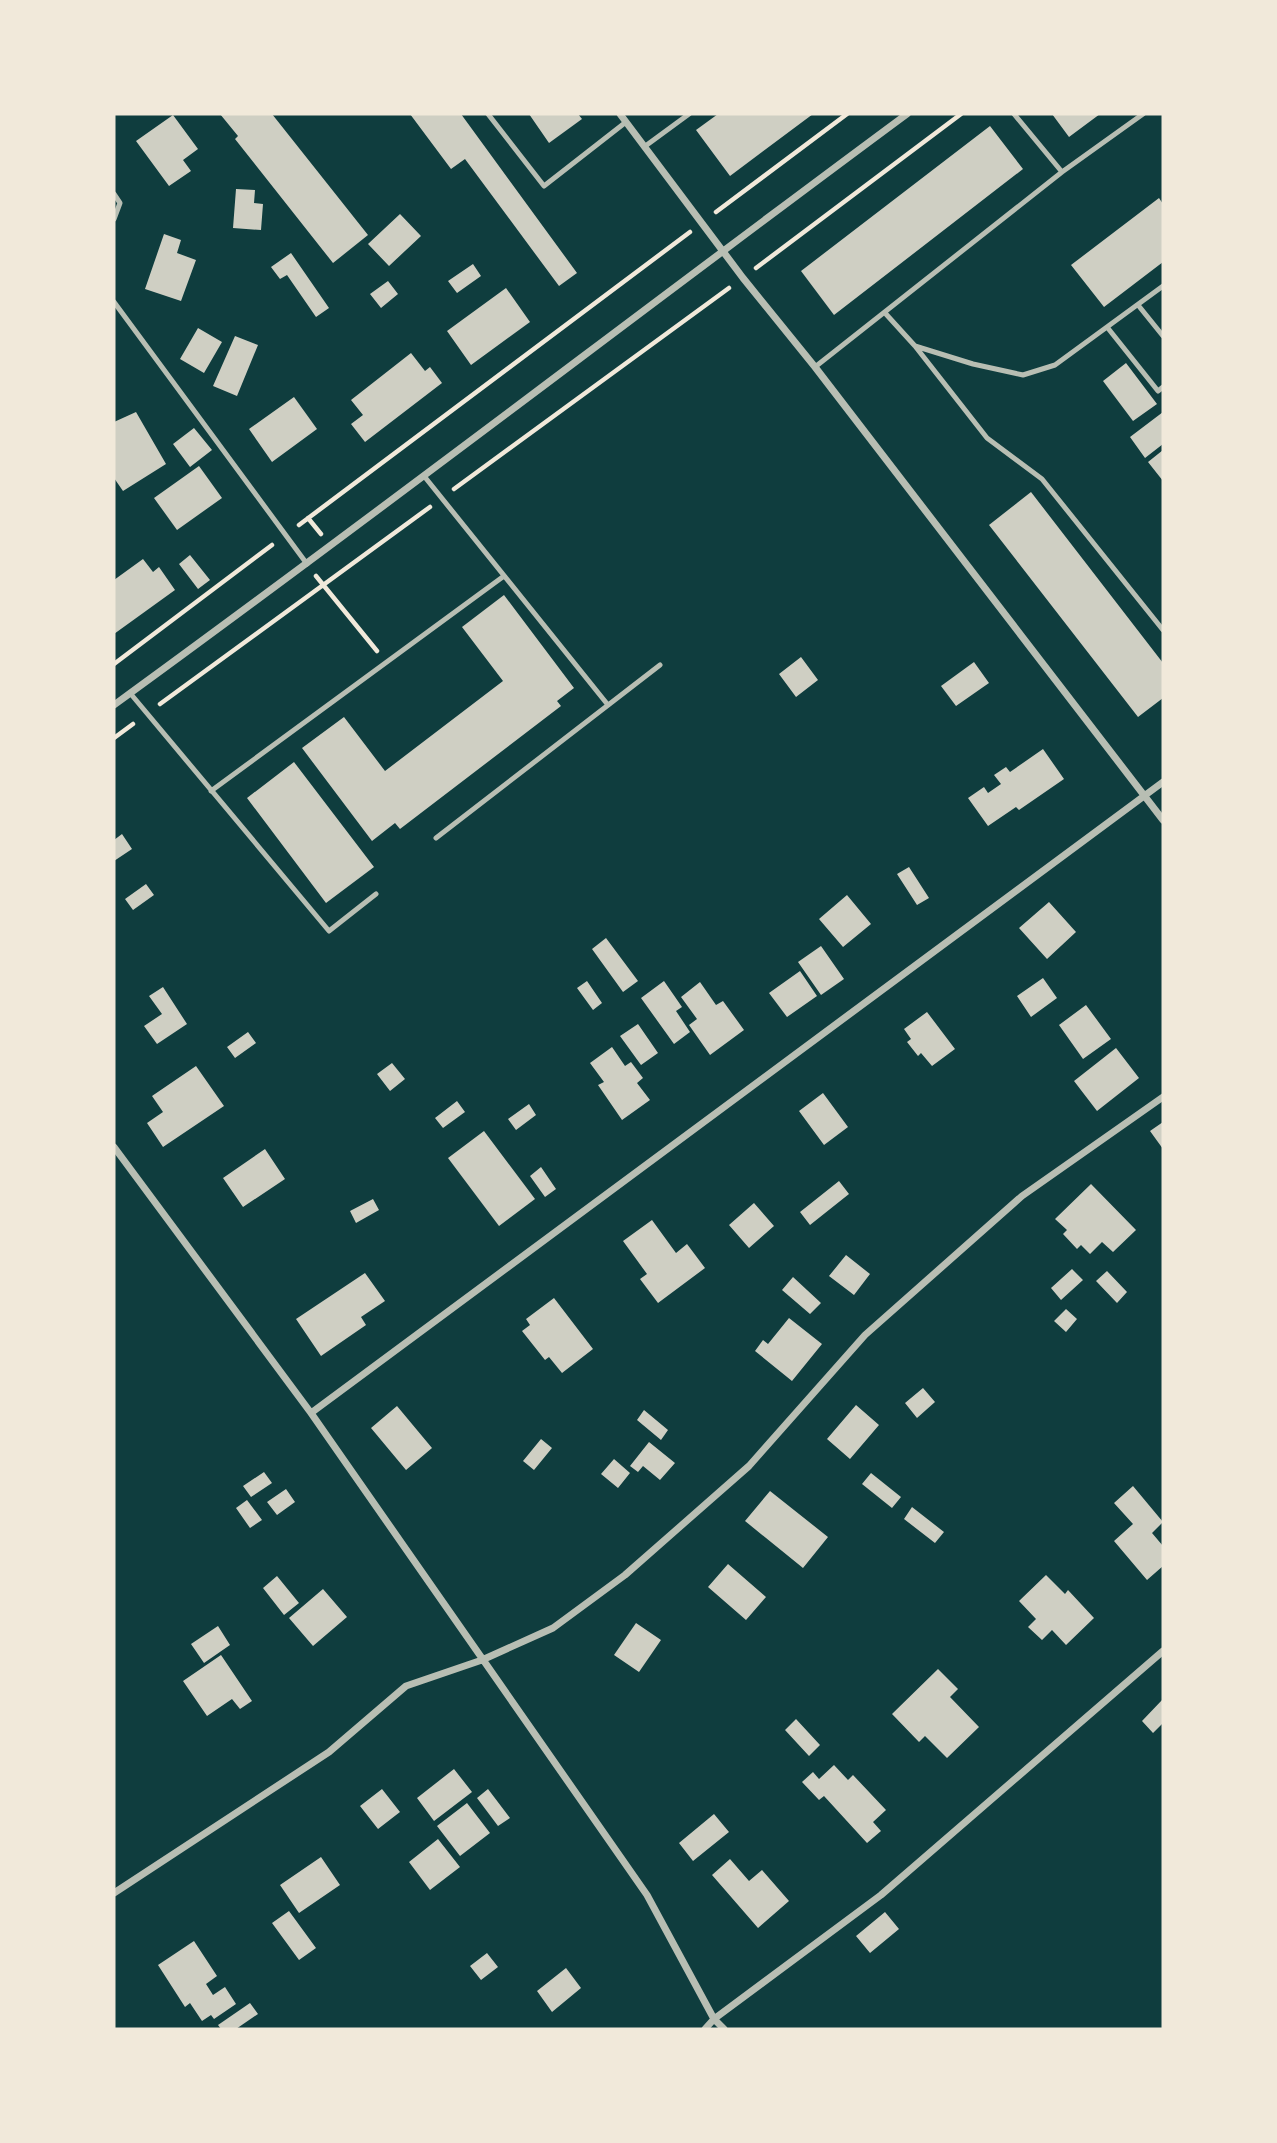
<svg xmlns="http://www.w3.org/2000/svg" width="1277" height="2143" font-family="Lora,serif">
	<rect width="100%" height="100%" fill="#0f3d3e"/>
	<path fill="#cfcfc3" d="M220,114H272L368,235L333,263L235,139L238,136Z
		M410,114H461L577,273L559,286L465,159L451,169Z
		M529,114H578L582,119L549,143Z
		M718,114H813L730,176L696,130Z
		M1052,114H1100L1069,137Z
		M173,115L198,149L183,160L191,171L169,186L136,141Z
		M990,126L1023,169L834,315L801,271Z
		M236,189L255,190L254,203L263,204L261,230L233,228Z
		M1159,198L1163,204V262L1104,307L1071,265Z
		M400,214L421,236L389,266L368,244Z
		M164,234L181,240L177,253L196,260L181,301L145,289Z
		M291,253L329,308L316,317L287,275L280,279L271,267Z
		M473,264L481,276L457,293L448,281Z
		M388,281L398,294L381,308L370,294Z
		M506,288L530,322L471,365L447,331Z
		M198,328L222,342L204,373L180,359Z
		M235,336L258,345L237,396L213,386Z
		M411,353L425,371L430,367L442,383L365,442L351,424L363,415L351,400Z
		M1126,363L1157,404L1133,421L1103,381Z
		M294,397L317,429L272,462L249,429Z
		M136,412L166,464L123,491L114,478V422Z
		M1163,412V444L1145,458L1130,437Z
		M194,428L212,450L190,467L173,444Z
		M1163,450V481L1148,462Z
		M199,466L222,498L177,530L154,498Z
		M1031,492L1163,663V698L1138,717L989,525Z
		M190,555L210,580L198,589L179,564Z
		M143,559L153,572L159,567L175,590L114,634V580Z
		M504,595L574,688L557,701L561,706L400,829L395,823L372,841L302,748L344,717L385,771L503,681L462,627Z
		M801,657L818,680L796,697L779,674Z
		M974,662L989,683L956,706L941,686Z
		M1043,749L1064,779L1019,810L1016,807L988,826L968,798L984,787L988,793L1001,784L994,775L1006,767L1010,772Z
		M294,762L374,867L326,903L247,798Z
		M122,834L132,849L114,861V840Z
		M909,867L929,898L917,905L897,874Z
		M146,884L154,895L133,910L125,899Z
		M847,895L871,924L843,947L819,919Z
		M1049,902L1076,932L1047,959L1019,928Z
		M606,938L638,981L623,992L592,949Z
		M821,946L844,979L821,995L798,962Z
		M800,971L817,996L787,1017L769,993Z
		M1043,978L1057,998L1031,1017L1017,996Z
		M587,981L602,1003L593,1010L577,988Z
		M664,981L682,1007L676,1011L690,1032L674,1044L641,998Z
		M700,982L716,1005L723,1001L744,1030L710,1055L689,1025L697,1019L681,997Z
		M163,987L187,1024L157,1044L144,1026L162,1014L149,996Z
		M1086,1005L1111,1039L1083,1059L1059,1025Z
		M927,1012L955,1049L932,1066L921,1053L918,1056L907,1042L911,1039L904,1029Z
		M638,1024L658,1053L641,1065L620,1036Z
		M248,1032L256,1043L235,1058L227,1047Z
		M612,1047L625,1066L631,1062L643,1078L637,1083L650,1100L622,1120L598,1085L604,1082L590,1063Z
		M1116,1048L1139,1078L1097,1111L1074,1081Z
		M392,1063L405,1079L390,1091L377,1074Z
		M196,1066L224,1106L163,1147L147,1123L163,1112L152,1096Z
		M823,1093L848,1127L824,1145L799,1111Z
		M457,1101L465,1112L443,1128L435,1118Z
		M529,1104L536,1115L516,1130L508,1119Z
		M1163,1122V1149L1150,1131Z
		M484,1131L535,1199L499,1226L448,1158Z
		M265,1149L285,1179L243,1207L223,1178Z
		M541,1167L556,1189L545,1197L530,1176Z
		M839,1181L849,1194L810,1225L800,1212Z
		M1091,1184L1136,1230L1113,1252L1102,1242L1090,1254L1081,1245L1077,1249L1063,1234L1067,1230L1055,1219Z
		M373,1199L379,1210L356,1223L350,1211Z
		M754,1203L774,1226L749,1248L729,1225Z
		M652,1220L676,1253L687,1244L705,1268L658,1303L640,1279L647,1274L623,1241Z
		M846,1255L870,1274L854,1295L829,1276Z
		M1072,1269L1083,1280L1061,1300L1051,1288Z
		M1107,1271L1127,1292L1117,1303L1096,1281Z
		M365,1273L385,1301L361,1317L366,1325L321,1356L296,1319Z
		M793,1277L821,1303L810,1314L782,1290Z
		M554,1298L593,1349L562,1373L549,1357L545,1360L522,1331L530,1325L526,1319Z
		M1066,1309L1077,1319L1066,1332L1054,1321Z
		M789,1318L822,1344L792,1381L755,1351L763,1340L768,1344Z
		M923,1388L935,1402L917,1418L905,1403Z
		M856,1405L879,1425L850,1459L827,1439Z
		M397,1406L432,1448L406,1470L371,1428Z
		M644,1410L668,1430L661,1440L637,1420Z
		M541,1439L552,1448L534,1470L523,1461Z
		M649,1442L675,1463L660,1480L643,1466L638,1472L630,1466Z
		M614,1459L630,1473L618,1488L601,1474Z
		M264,1472L272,1483L251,1497L243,1486Z
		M871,1473L901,1497L892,1508L862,1484Z
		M1133,1486L1163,1522L1152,1533L1163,1546V1566L1147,1580L1114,1541L1133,1524L1114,1503Z
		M286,1489L295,1502L277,1515L267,1502Z
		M770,1491L828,1537L803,1568L745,1521Z
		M247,1500L262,1520L250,1528L236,1508Z
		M912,1507L944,1532L935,1543L904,1519Z
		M728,1564L766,1597L746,1620L708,1587Z
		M1046,1575L1065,1594L1068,1590L1094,1618L1066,1645L1052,1630L1042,1640L1028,1627L1036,1619L1019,1601Z
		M277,1576L299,1603L284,1615L263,1588Z
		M323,1589L347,1617L313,1646L289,1618Z
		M636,1623L661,1640L639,1672L614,1655Z
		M218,1626L230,1645L204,1663L191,1644Z
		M221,1655L252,1701L240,1709L232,1699L207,1716L183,1681Z
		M938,1669L958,1689L950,1697L979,1727L947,1758L925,1736L919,1742L892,1714Z
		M1163,1699V1723L1153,1733L1142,1721Z
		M796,1719L820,1745L809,1756L785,1730Z
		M834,1765L848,1780L853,1775L886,1810L873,1822L881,1831L867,1843L824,1796L819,1800L802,1782L813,1772L819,1779Z
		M454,1769L472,1792L434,1821L417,1798Z
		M382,1789L400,1812L378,1829L360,1806Z
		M488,1789L510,1818L498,1826L477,1798Z
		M467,1803L490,1833L460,1856L437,1826Z
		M714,1814L729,1832L693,1861L679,1843Z
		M438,1839L460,1867L430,1890L409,1862Z
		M321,1857L340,1885L299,1913L280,1885Z
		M730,1859L749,1881L762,1870L789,1901L758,1928L712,1875Z
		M289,1911L316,1948L299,1960L272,1923Z
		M885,1912L899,1929L870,1953L856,1936Z
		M194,1941L217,1976L206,1984L213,1995L225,1987L236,2004L214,2019L211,2015L202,2021L190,2003L185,2007L158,1965Z
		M487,1953L498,1967L481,1980L470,1966Z
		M566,1968L581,1988L552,2012L537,1991Z
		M250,2003L258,2014L236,2029H221L218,2025Z"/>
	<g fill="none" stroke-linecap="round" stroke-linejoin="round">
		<path stroke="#f1e9da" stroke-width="4.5" d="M716,212L847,114
			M756,268L961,114
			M454,489L729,288
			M308,518L321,534
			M299,525L690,232
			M316,576L377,651
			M114,664L272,545
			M160,704L430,507
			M114,738L133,724"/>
		<path stroke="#b8beb3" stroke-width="5" d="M488,114L544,186L626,122
			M1014,114L1062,172
			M644,147L689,114
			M114,194L120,203L114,219
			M114,302L307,564
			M1138,305L1163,336
			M885,313L915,346L987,438L1042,479L1163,630
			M1107,327L1158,391L1163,387
			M915,346L973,364L1023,375L1055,365L1163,286
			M815,367L1062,172L1143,114
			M424,476L608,705
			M130,693L329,931L376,894
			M211,791L504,576
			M436,838L660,665"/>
		<path stroke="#b8beb3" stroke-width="7" d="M620,114L743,278L815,367L1163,820
			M114,705C381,511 642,310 907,114
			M114,1147L311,1413L647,1895L714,2019L724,2029
			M311,1413L1163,782
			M114,1893L329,1752L406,1686L482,1660L553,1628L625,1575L749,1466L865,1335L1022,1196L1163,1097
			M705,2029L714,2019L881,1895L1163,1651"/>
	</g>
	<rect width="1277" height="2143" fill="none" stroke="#f1e9da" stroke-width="231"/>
</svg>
